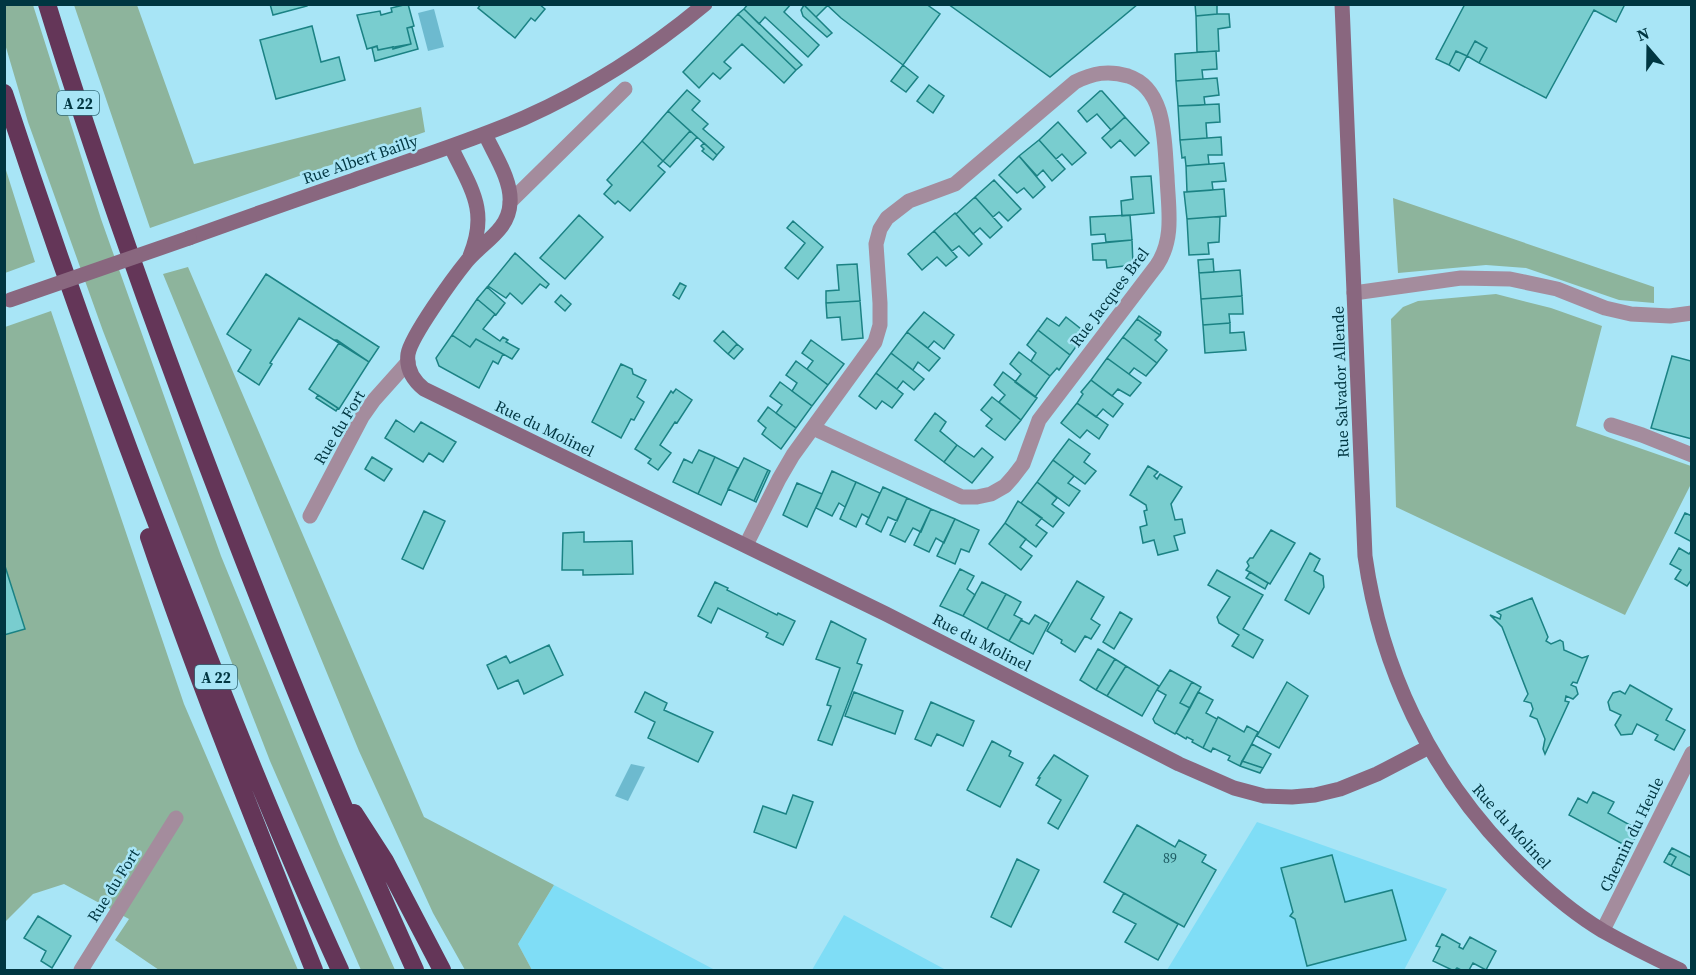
<svg xmlns="http://www.w3.org/2000/svg" width="1696" height="975" font-family="'Source Serif 4',serif">
	<rect width="100%" height="100%" fill="#a8e5f6"/>
	<path fill="#7fddf6" d="M1257,822L1447,889L1404,970H1167Z
		M554,885L715,970H532L518,944Z
		M844,915L946,970H812Z"/>
	<path fill="#8db49c" d="M4,5H33L101,219L221,556L339,844L395,970H361L270,761L103,331L28,122L5,44Z
		M74,5H137L194,164L421,107L425,132L150,228Z
		M5,167L35,262L5,273H4Z
		M1393,198L1654,287V303L1619,300L1526,268L1486,265L1398,273Z
		M188,267L424,817L554,885L518,944L532,970H465L433,913L359,751L163,274Z
		M1496,294L1551,308L1602,326L1576,426L1691,466V484L1625,615L1396,507L1391,319L1403,307L1418,301Z
		M51,311L184,704L298,970H159L115,940L129,919L64,884L33,894L5,922V327Z"/>
	<path fill="#6dbacf" d="M434,9L444,47L428,51L418,13Z
		M631,764L645,767L628,801L615,796Z"/>
	<path fill="#79cdcf" stroke="#1b8284" stroke-width="1.5" d="M270,4H307V6L273,15Z
		M408,4L414,26L407,28L411,44L393,49V47L378,50L377,46L367,49L357,15L380,11L381,15L392,12L391,8Z
		M481,4H539L545,9L535,21L531,18L515,38L478,8Z
		M748,4H791L784,12L819,45L808,57L765,17L759,24L744,9Z
		M803,4H826L827,6L816,17Z
		M826,4H926L940,14L903,65L841,18Z
		M948,4H1138L1050,77Z
		M1195,4H1217V14L1196,16Z
		M1465,4H1625L1616,22L1594,10L1546,98L1479,63L1487,48L1475,41L1467,56L1456,51L1449,65L1436,59Z
		M804,5L832,33L827,37L803,16L801,10Z
		M744,9L802,65L796,70L738,14Z
		M738,14L796,70L784,83L742,44L724,62L731,68L720,79L713,73L699,88L683,72Z
		M1217,14H1229L1230,27L1218,29L1219,51L1197,52L1196,16Z
		M312,26L321,62L339,57L345,80L276,99L260,40Z
		M412,27L418,49L375,61L372,48L377,46L378,50L411,44L407,28Z
		M1475,41L1487,48L1479,63L1467,56Z
		M1216,51L1217,69L1202,70L1203,79L1176,81L1175,54Z
		M1456,51L1467,56L1459,71L1449,65Z
		M903,65L918,77L906,92L891,81Z
		M1217,78L1219,95L1204,97L1205,105L1178,106L1176,81Z
		M929,85L944,96L933,113L917,101Z
		M687,90L700,101L692,110L708,124L703,129L724,147L717,155L668,111Z
		M1100,91H1102L1125,117L1111,130L1097,114L1087,122L1078,111Z
		M1219,104L1220,122L1206,123L1207,138L1180,140L1178,106Z
		M668,111L690,131L663,161L642,141Z
		M1125,117L1149,143L1135,156L1120,140L1111,148L1102,138Z
		M1058,122L1086,153L1072,165L1062,154L1056,159L1039,140Z
		M690,131L697,137L670,167L663,161Z
		M1221,137L1222,155H1208L1209,164L1186,166L1185,157L1182,158L1180,140Z
		M1039,140L1065,169L1052,181L1043,170L1037,176L1019,156Z
		M642,141L663,161L658,166L665,172L630,211L618,201L615,204L604,194L612,185L607,180Z
		M704,143L717,155L713,160L702,151L704,149L701,146Z
		M1019,156L1045,187L1033,198L1024,188L1017,193L999,175Z
		M1224,163L1226,181L1212,182L1213,190L1187,192L1186,166Z
		M1151,176L1154,213L1122,216L1121,201L1133,199L1131,177Z
		M994,180L1021,209L1008,221L999,212L993,217L975,197Z
		M1224,189L1226,216L1187,219L1184,192Z
		M975,197L1002,227L990,238L980,228L973,234L956,214Z
		M955,213L982,244L969,256L959,246L952,251L934,231Z
		M579,215L603,237L565,279L540,258Z
		M1130,215L1132,240L1106,242L1105,234L1091,235L1090,217Z
		M1213,217H1220L1219,242L1208,243L1209,254L1189,255L1187,219Z
		M793,221L823,247L798,279L785,268L805,243L787,228Z
		M934,231L957,257L946,266L937,257L922,270L908,254Z
		M1132,240L1133,265L1107,268L1106,260H1093L1092,244Z
		M515,253L549,284L546,288L540,284L522,304L510,293L506,298L488,286Z
		M1213,259L1214,272L1199,273L1198,260Z
		M857,264L860,301L826,303V291L839,290L837,265Z
		M1240,270L1242,296L1201,299L1199,273Z
		M266,274L379,347L369,362L299,318L270,363L272,364L259,385L238,371L251,350L227,334Z
		M680,283L686,286L679,299L673,295Z
		M487,287L505,303L496,315L477,299Z
		M561,295L571,304L565,311L555,302Z
		M1242,296L1243,314H1229L1230,323L1203,325L1201,299Z
		M477,299L495,314L483,329L500,341L503,337L508,340L506,342L519,349L512,359L476,339L470,347L452,335Z
		M860,301L863,338L842,340L840,317L827,318L826,303Z
		M924,312L954,335L944,349L934,341L928,348L907,332Z
		M1139,316L1161,332L1160,335L1137,319Z
		M1066,317L1086,333L1070,355L1038,330L1047,318L1059,326Z
		M1137,319L1160,335L1155,340L1167,350L1157,363L1123,337Z
		M1230,323V333L1244,332L1246,350L1205,353L1203,325Z
		M1038,330L1070,355L1059,370L1057,368L1050,376L1031,361L1036,353L1027,345Z
		M723,331L737,344L728,354L714,341Z
		M907,332L940,358L929,371L918,362L913,370L891,353Z
		M452,335L470,347L476,339L503,354L498,364L493,361L479,388L439,366L436,358Z
		M1123,337L1157,363L1146,376L1134,368L1129,374L1107,358Z
		M334,340H337L369,362L339,409L309,389L339,343Z
		M811,340L844,364L828,385L807,369L813,361L802,353Z
		M737,344L743,349L734,359L728,354Z
		M1019,352L1050,376L1035,397L1015,382L1021,374L1010,364Z
		M891,353L924,379L914,390L903,381L897,389L876,373Z
		M1672,356L1691,361L1692,439L1651,428Z
		M1107,358L1141,383L1130,396L1118,389L1112,396L1091,380Z
		M796,361L828,385L812,406L792,391L797,383L786,375Z
		M621,364L632,369L633,374L646,380L637,397L644,402L634,420L631,419L621,438L592,422Z
		M1003,372L1037,398L1021,420L999,402L1005,395L994,385Z
		M876,373L903,394L892,408L882,401L876,409L859,396Z
		M1091,380L1123,404L1113,417L1103,409L1096,417L1077,403L1083,394L1081,392Z
		M780,382L812,406L796,428L776,413L782,405L770,396Z
		M676,389L692,400L677,423L675,422L660,445L671,453L658,470L648,463L651,459L635,449L671,391L673,393Z
		M318,395L338,408L336,411L316,398Z
		M992,397L1021,420L1005,440L986,426L992,419L981,410Z
		M1077,403L1108,425L1099,439L1087,430L1080,438L1061,423Z
		M768,407L796,428L781,449L762,434L766,428L758,421Z
		M935,413L946,422L940,431L957,445L944,462L915,440Z
		M396,420L414,432L421,422L456,442L443,462L429,453L423,462L385,438Z
		M1069,439L1090,454L1084,462L1096,471L1085,484L1053,460Z
		M957,445L974,457L982,448L993,457L972,483L944,462Z
		M699,450L715,457L698,494L673,482L684,459L692,463Z
		M372,457L392,469L384,481L365,469Z
		M715,457L738,468L721,505L698,494Z
		M744,458L768,470L754,501L728,489Z
		M1053,460L1074,476L1068,483L1080,491L1069,506L1037,482Z
		M1148,466L1158,472L1154,476L1157,479L1160,474L1182,487L1171,504L1175,520L1182,519L1185,533L1174,536L1178,550L1158,555L1154,540L1143,543L1140,527L1147,525L1144,511L1147,510L1146,505L1130,495Z
		M768,470L770,471L756,502L754,501Z
		M832,471L856,482L845,507L839,503L832,516L816,508Z
		M856,482L880,493L869,518L862,514L856,527L840,519Z
		M1037,482L1057,498L1052,504L1064,513L1053,527L1021,503Z
		M797,483L822,494L807,527L783,515Z
		M883,487L907,498L897,521L888,517L881,532L866,524Z
		M907,498L931,509L921,532L913,528L905,542L890,535Z
		M1018,501L1042,518L1036,525L1047,533L1036,547L1005,523Z
		M931,509L955,519L944,543L936,538L929,552L914,545Z
		M424,511L445,521L423,569L402,559Z
		M1685,513L1692,516V542L1675,533Z
		M955,519L979,530L969,552L961,549L955,564L937,556Z
		M1005,523L1026,539L1020,547L1032,556L1021,570L989,544Z
		M1271,530L1295,543L1270,584L1246,570L1249,566L1247,562L1250,558H1253Z
		M584,532V542L632,541L633,574L583,575V570H562L563,533Z
		M1679,548L1689,554L1692,550V579L1687,586L1675,579L1681,570L1670,564Z
		M1310,553L1320,559L1314,571L1323,576L1324,587L1309,614L1285,600Z
		M4,563L25,629L4,635Z
		M960,569L974,576L967,589L975,595L963,616L940,606Z
		M1217,570L1263,595L1243,629L1263,640L1253,658L1232,646L1239,635L1219,623L1217,617L1230,597L1208,585Z
		M1250,572L1268,583L1265,589L1246,578Z
		M1077,581L1104,597L1091,619L1100,625L1091,639L1085,636L1075,652L1061,643L1062,640L1047,631Z
		M715,582L728,588L727,590L777,615L778,613L795,621L783,645L766,637L768,633L718,608L711,623L698,616Z
		M982,582L1006,594L987,629L963,616Z
		M1006,594L1021,602L1014,615L1022,619L1009,641L987,629Z
		M1532,598L1548,637L1546,641L1551,644L1560,640L1563,642L1564,650L1582,658L1588,656L1577,683L1573,682L1571,685L1576,687L1578,694L1573,699L1566,696L1565,701L1569,702L1545,754L1543,749L1545,739L1537,719L1530,716L1533,709L1531,703L1524,701L1528,694L1502,627L1490,615L1500,619L1501,615L1497,612Z
		M1120,612L1132,619L1114,649L1103,642Z
		M1035,615L1049,623L1033,654L1009,641L1021,620L1029,624Z
		M831,621L866,639L857,663L862,665L832,745L818,740L831,706L827,705L840,668L816,659Z
		M549,645L563,675L524,694L518,680L498,689L487,665L506,656L510,663Z
		M1098,649L1115,659L1096,690L1080,680Z
		M1115,659L1126,666L1107,696L1096,690Z
		M1126,666L1159,686L1142,716L1107,696Z
		M1170,670L1192,682L1180,703L1190,708L1175,734L1155,723L1153,719L1166,695L1157,690Z
		M1192,682L1201,687L1190,708L1180,703Z
		M1287,682L1308,696L1279,748L1257,736Z
		M1630,685L1672,709L1666,720L1685,730L1674,750L1655,740L1658,735L1637,724L1632,734L1621,735L1615,725L1621,715L1610,710L1608,702L1613,693L1620,691L1625,694Z
		M645,692L667,703L664,710L713,732L698,762L648,738L655,722L635,712Z
		M854,692L903,711L895,734L845,716Z
		M1198,692L1213,700L1206,713L1217,719L1203,748L1192,742L1193,740L1187,737L1186,739L1176,733Z
		M931,702L974,721L963,746L937,734L931,746L915,739Z
		M1218,717L1244,732L1247,726L1258,732L1240,766L1228,760L1230,756L1213,748L1211,752L1203,748Z
		M992,741L1011,751L1009,756L1023,763L1000,807L967,790Z
		M1252,744L1271,754L1263,768L1242,761Z
		M1054,755L1088,776L1058,829L1048,823L1061,800L1036,785L1040,778H1038Z
		M1242,761L1263,768L1260,773L1240,766Z
		M1593,792L1614,802L1608,813L1639,830L1630,848L1569,815L1578,798L1587,803Z
		M793,795L813,802L796,848L754,832L763,806L786,814Z
		M1137,825L1175,847L1179,840L1206,855L1202,862L1216,870L1184,927L1104,882Z
		M1672,848L1692,858L1691,876L1671,866L1676,857L1669,853Z
		M1669,853L1676,857L1671,866L1664,862Z
		M1332,855L1345,902L1392,890L1406,940L1307,966L1295,919L1290,916L1293,912L1281,868Z
		M1017,859L1039,870L1011,927L991,917Z
		M1124,893L1178,924L1158,960L1125,942L1136,924L1113,912Z
		M38,916L71,936L52,968L41,961L46,951L24,938Z
		M1442,934L1460,944L1459,947L1463,949L1470,937L1496,951L1486,970L1473,963L1469,970H1461L1457,968L1455,970H1452L1433,961L1440,947L1436,946Z"/>
	<g fill="none" stroke-linecap="round" stroke-linejoin="round">
		<path stroke="#a48c9d" stroke-width="15" d="M510,202L625,89
			M1354,293L1461,278L1510,279L1557,289L1605,308L1631,314L1670,316L1692,313
			M1611,425L1642,435L1692,455
			M310,516L362,417L374,400L408,362
			M746,545L779,479L793,455L875,342L880,325V303L876,244L880,229L887,218L909,201L955,184L1075,82C1093,73 1108,70 1128,76C1167,89 1164,142 1167,176C1168,207 1175,238 1157,265L1039,420L1023,464L1013,477L1005,486L991,494L977,497H962L813,428
			M1603,930L1692,753
			M81,970L176,818"/>
		<path stroke="#89677f" stroke-width="15" d="M1342,4L1365,556C1381,669 1430,771 1509,853C1537,882 1568,910 1603,931C1628,945 1654,958 1680,970
			M485,134C494,154 512,180 510,203C509,230 483,242 467,261C454,277 411,336 408,354C406,369 413,380 424,389L886,614L1179,764L1234,788L1264,796L1292,797L1315,795L1340,789L1377,774L1429,747
			M451,147C471,189 489,210 470,256
			M189,238C242,219 295,200 348,182C407,161 466,143 524,118C589,89 650,50 705,4"/>
		<path stroke="#643658" stroke-width="18" d="M47,4C93,154 145,300 200,446C267,623 337,798 415,970
			M4,93C62,270 125,444 193,617C239,736 287,855 340,970
			M149,537C199,684 257,827 314,970
			M354,813L385,861L442,970"/>
		<path stroke="#89677f" stroke-width="15" d="M10,300L189,238"/>
	</g>
	<g text-anchor="middle" dominant-baseline="central" stroke-width="5" stroke-linejoin="round" paint-order="stroke">
		<g font-size="14" fill="#1e5c64">
			<text x="1170" y="858">89</text>
		</g>
		<g fill="#a8e5f6" stroke="#326a77" stroke-width="1.5">
			<rect x="57" y="91" width="42" height="24" rx="4.5"/>
			<rect x="195" y="665" width="42" height="24" rx="4.5"/>
		</g>
		<g font-size="15" font-weight="bold" fill="#003641">
			<text x="78" y="103">A 22</text>
			<text x="216" y="677">A 22</text>
		</g>
		<g font-size="16" fill="#003641" stroke="#a8e5f6">
			<text transform="translate(360 159) rotate(-19)">Rue Albert Bailly</text>
			<text transform="translate(1109 297) rotate(-53)">Rue Jacques Brel</text>
			<text transform="translate(1340 382) rotate(-92)">Rue Salvador Allende</text>
			<text transform="translate(339 427) rotate(-59)">Rue du Fort</text>
			<text transform="translate(545 428) rotate(26)">Rue du Molinel</text>
			<text transform="translate(982 642) rotate(27)">Rue du Molinel</text>
			<text transform="translate(1512 826) rotate(48)">Rue du Molinel</text>
			<text transform="translate(1631 834) rotate(-64)">Chemin du Heule</text>
			<text transform="translate(113 885) rotate(-58)">Rue du Fort</text>
		</g>
	</g>
	<rect width="1696" height="975" fill="none" stroke="#003641" stroke-width="12"/>
	<g transform="translate(1648 48) rotate(340)" stroke="#a8e5f6" stroke-width="4.5" paint-order="stroke">
	<path d="M0-4.5L10 22L0 15L-10 22Z" fill="#003641"/>
	<text y="-9" font-size="16" font-weight="bold" text-anchor="middle" fill="#003641">N</text>
	</g>
</svg>
